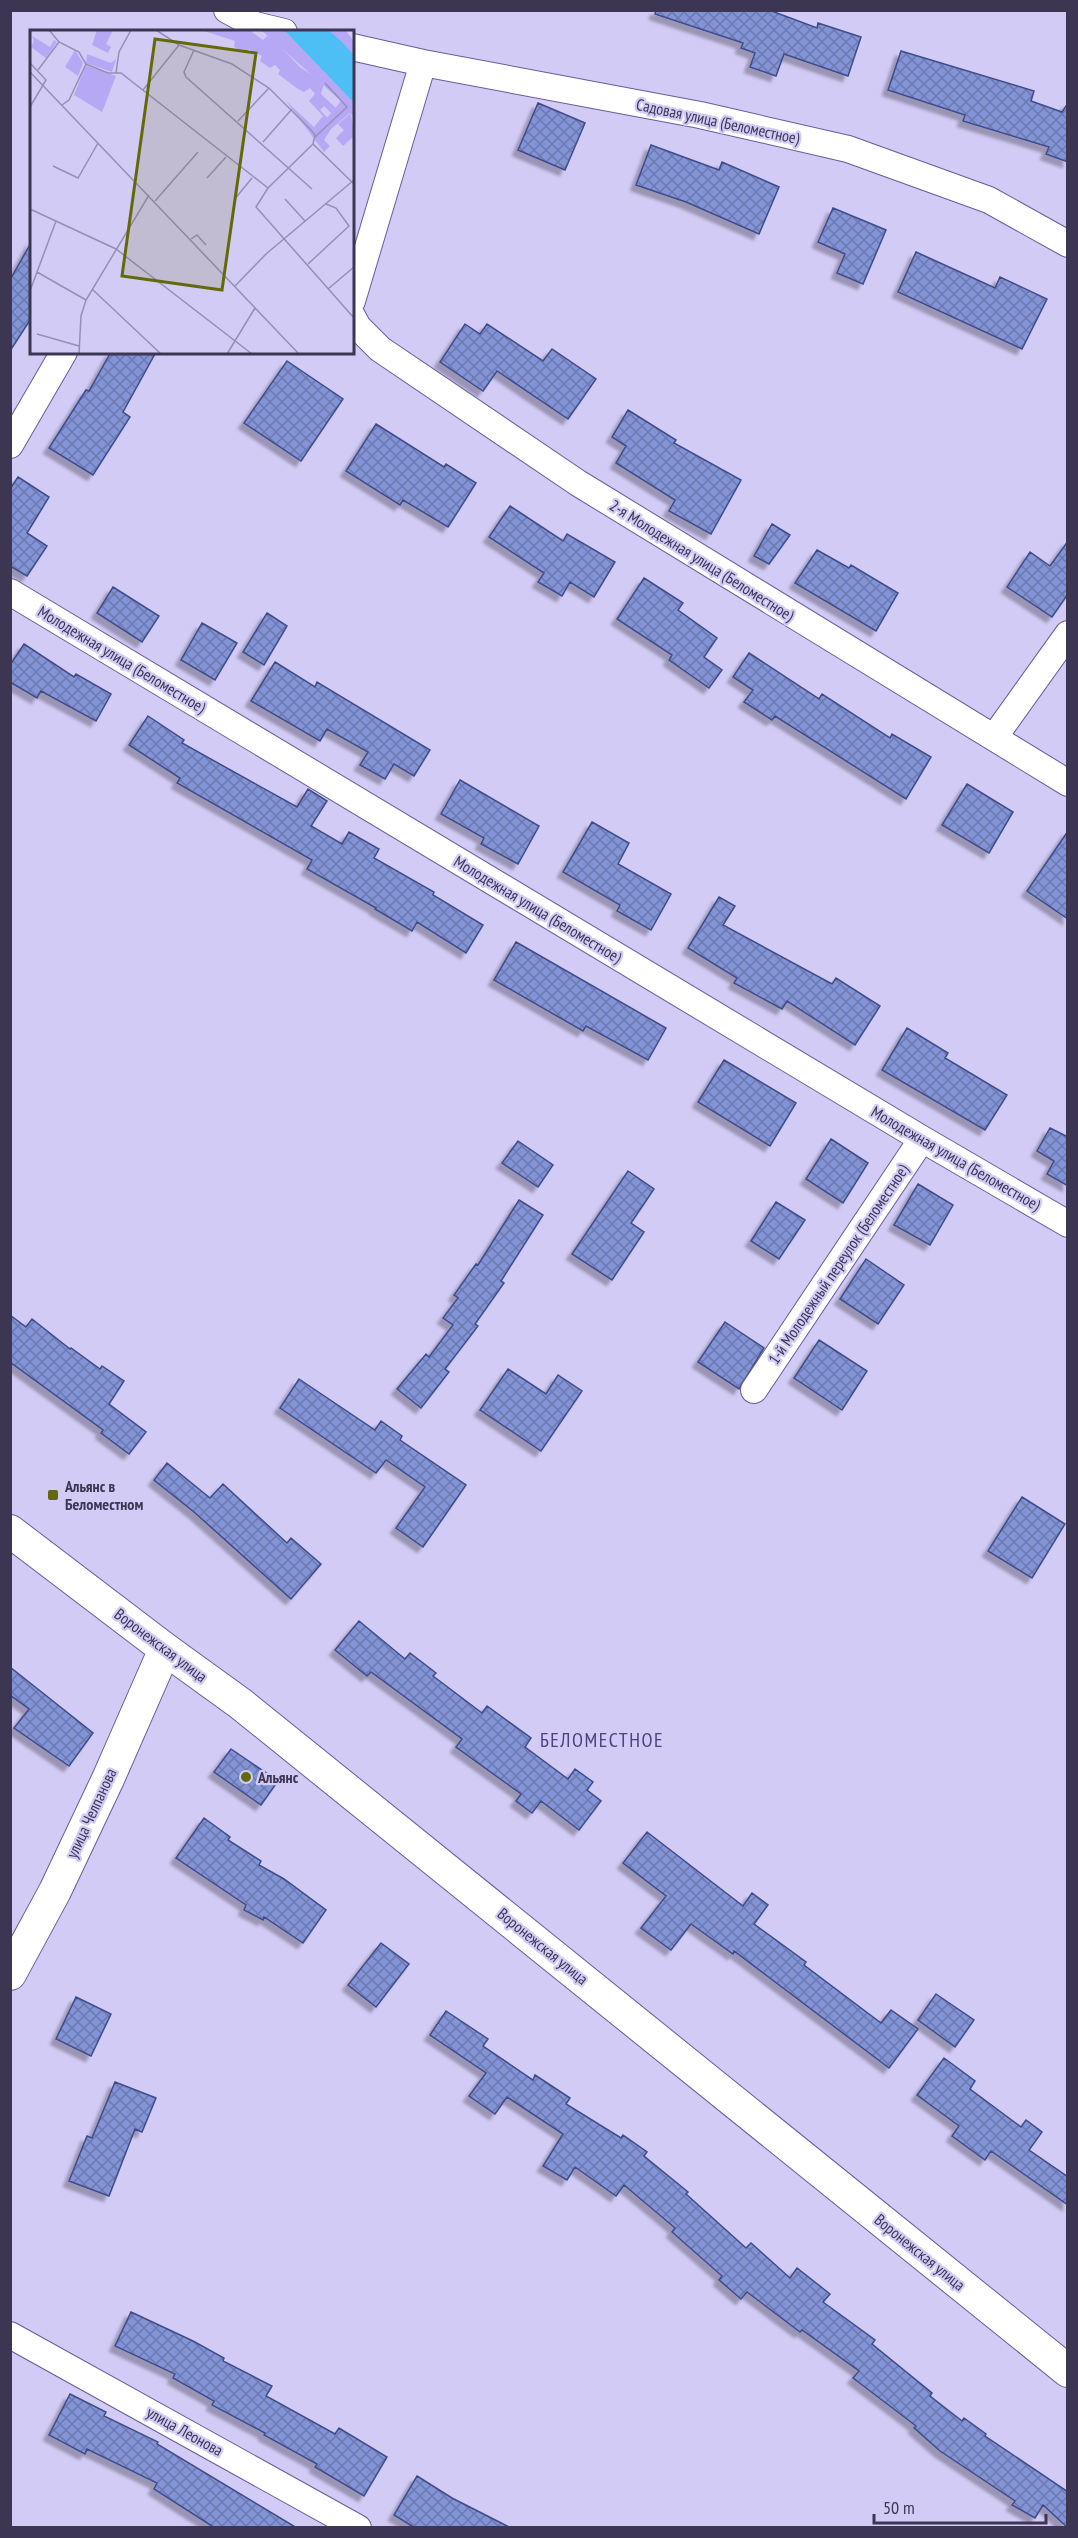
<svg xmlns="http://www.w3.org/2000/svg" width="1078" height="2538" font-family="'PT Sans Narrow',sans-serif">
	<defs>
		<pattern id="building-cross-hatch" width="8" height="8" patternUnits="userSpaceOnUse" patternTransform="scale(1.5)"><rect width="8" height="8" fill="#8293d6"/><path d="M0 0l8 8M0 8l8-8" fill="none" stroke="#6c79b0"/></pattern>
		<filter id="shadow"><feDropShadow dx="-5.5" dy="5.5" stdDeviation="1.5" flood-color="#0004"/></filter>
	</defs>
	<rect width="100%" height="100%" fill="#d2cbf6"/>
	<path fill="url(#building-cross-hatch)" stroke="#3f4c89" stroke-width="1.5" filter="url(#shadow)" d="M656,10H769L817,28L818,23L861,37L848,76L784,54L776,76L750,67L755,53L741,48L743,43L655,14Z
		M901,51L1034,91L1031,101L1062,112L1068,103V162L1046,154L1049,147L963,121L965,115L888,90Z
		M538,103L585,123L565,170L518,150Z
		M651,145L719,170L722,162L779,187L759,234L686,202L636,185Z
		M833,208L886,230L863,284L837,273L845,254L818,242Z
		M32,241V317L10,351V280Z
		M916,252L995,288L1000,277L1047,299L1022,349L898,292Z
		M465,324L480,334L487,324L543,361L552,349L596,379L568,419L497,371L483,391L440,362Z
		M111,352H156L123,412L130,417L93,475L49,448L86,390L89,391Z
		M287,361L343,399L301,461L244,423Z
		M628,410L676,440L674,443L741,480L711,534L669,511L675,500L616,463L626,446L612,437Z
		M376,424L444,467L446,464L476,483L448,527L403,500L400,505L346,471Z
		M18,477L49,497L27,533L47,546L27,576L10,566V489Z
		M510,506L563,541L567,534L615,562L594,597L570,582L562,596L538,582L544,573L489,537Z
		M772,524L790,535L769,564L754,556Z
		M1068,541V594L1052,617L1007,587L1030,552L1050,566Z
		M817,550L849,568L851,565L898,593L876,631L795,583Z
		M644,578L683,603L678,610L717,638L704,657L722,670L709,688L669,660L672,655L617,619Z
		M113,587L159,616L142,642L97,613Z
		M267,613L287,626L264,665L243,652Z
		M202,623L237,643L215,680L181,660Z
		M24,644L74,677L76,674L111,694L96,721L41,691L37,698L10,682V665Z
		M749,653L819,699L822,694L890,738L892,734L931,757L906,799L775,716L772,720L744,702L753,690L733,677Z
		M275,662L315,687L317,682L430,750L414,776L394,764L385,779L360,765L368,752L327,729L320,741L251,701Z
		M148,716L184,740L182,743L297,807L308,789L327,801L311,826L342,844L349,832L379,849L374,858L434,892L433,895L483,925L466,953L417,922L412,931L375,909L376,908L307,869L312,860L177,783L180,778L129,745Z
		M460,780L539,826L518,864L481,844L484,838L441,814Z
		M967,784L1013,812L989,853L942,825Z
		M592,822L629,843L618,864L671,894L651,930L617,911L620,905L563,872Z
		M1068,831V919L1027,891Z
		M719,897L735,906L723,925L832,984L836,978L880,1006L855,1045L787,1001L782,1009L734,983L737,978L688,948Z
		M516,942L666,1028L648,1060L586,1026L583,1031L494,980Z
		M907,1028L948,1053L945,1058L1007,1095L985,1130L882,1070Z
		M724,1060L796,1103L770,1146L698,1102Z
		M1050,1128L1068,1137V1186L1047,1174L1054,1161L1037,1151Z
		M831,1139L868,1163L843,1203L806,1179Z
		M518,1141L553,1165L538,1187L502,1163Z
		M628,1171L654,1189L631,1223L644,1232L612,1280L572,1254Z
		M918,1184L953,1205L930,1245L894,1225Z
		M519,1200L543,1215L501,1281L504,1283L475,1324L478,1326L445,1369L449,1372L421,1408L397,1389L426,1354L429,1357L453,1325L443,1318L458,1298L454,1295L476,1264L478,1265Z
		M776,1202L805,1220L779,1259L751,1241Z
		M866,1259L904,1285L878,1324L840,1299Z
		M10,1315L26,1327L32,1319L70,1349L71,1348L100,1369L102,1366L124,1381L109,1404L146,1432L129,1454L101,1433L103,1430L10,1362Z
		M725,1322L764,1348L739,1389L698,1362Z
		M819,1340L867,1371L842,1410L794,1378Z
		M508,1369L546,1394L558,1375L582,1391L541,1451L480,1410Z
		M299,1379L375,1430L381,1421L402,1436L400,1440L466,1485L423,1547L396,1528L425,1487L386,1460L376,1473L280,1408Z
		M167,1463L210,1498L223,1484L287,1543L291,1538L321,1564L291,1599L194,1512L154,1480Z
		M1022,1497L1065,1524L1032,1578L988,1551Z
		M359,1621L405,1659L410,1653L436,1673L433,1676L482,1713L487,1706L531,1738L525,1747L568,1779L575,1769L593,1782L587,1790L601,1801L579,1830L541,1801L532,1813L516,1801L521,1794L456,1747L462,1739L371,1672L367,1676L335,1650Z
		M10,1667L93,1733L69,1766L14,1728L29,1709L10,1695Z
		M231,1749L278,1781L261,1805L214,1772Z
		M204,1818L230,1837L228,1840L261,1861L259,1865L284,1879L326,1910L303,1943L264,1917L263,1920L244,1910L246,1905L176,1858Z
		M647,1832L743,1906L752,1893L768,1905L754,1924L806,1962L804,1965L881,2023L891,2010L918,2029L889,2068L734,1951L733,1954L691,1924L671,1950L641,1928L666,1896L623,1863Z
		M381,1943L409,1964L376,2007L348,1985Z
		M936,1994L974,2020L955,2047L918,2020Z
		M76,1997L111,2014L91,2056L56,2039Z
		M446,2011L488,2039L483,2046L533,2080L535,2075L570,2098L566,2104L621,2138L623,2135L647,2152L644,2156L688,2192L686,2194L746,2248L751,2243L790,2278L797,2268L830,2294L823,2302L875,2340L872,2344L932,2393L930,2396L962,2421L964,2418L986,2434L985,2436L1068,2492V2528L1043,2505L1035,2518L1012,2505L1015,2501L940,2451L914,2428L916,2426L853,2378L859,2371L802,2330L800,2332L747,2292L741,2299L719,2280L722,2276L672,2232L675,2228L624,2185L616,2196L575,2167L567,2180L543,2166L563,2134L507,2097L495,2114L469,2096L486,2073L430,2035Z
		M944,2058L975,2081L970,2089L1021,2127L1026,2120L1042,2132L1029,2150L1068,2177V2205L991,2151L985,2160L952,2136L959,2126L917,2095Z
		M115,2082L156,2098L142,2132L135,2129L109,2196L69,2181L87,2136L92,2138Z
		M131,2312L193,2341L224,2358L223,2361L272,2386L266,2396L335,2434L339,2428L387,2457L364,2496L315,2467L317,2464L264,2435L265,2433L212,2405L214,2401L173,2378L175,2374L115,2346Z
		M70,2394L106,2412L104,2416L158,2442L157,2444L297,2528H215L154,2489L157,2483L87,2449L85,2454L49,2435Z
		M417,2476L452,2498L511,2528H415L394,2515Z"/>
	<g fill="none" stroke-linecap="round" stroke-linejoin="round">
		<defs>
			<path id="minor" d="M227,10L255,25L284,32
				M352,47L423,63L700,115L848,149L989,200L1068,244
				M352,301L423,63
				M352,316L358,327L380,349L578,483L1068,783
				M10,445L64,352
				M10,592L922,1139L1068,1224
				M995,736L1068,634
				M754,1390L922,1139
				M10,2335L358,2528"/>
			<path id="tertiary" d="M10,1531L165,1649L241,1704L1068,2371
				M10,1974L55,1891L108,1779L165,1649"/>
		</defs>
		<use href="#minor" stroke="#695b9c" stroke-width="28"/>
		<use href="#tertiary" stroke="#695b9c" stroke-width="34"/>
		<use href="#minor" stroke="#fff" stroke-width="26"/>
		<use href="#tertiary" stroke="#fff" stroke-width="32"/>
	</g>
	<g fill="#646908" stroke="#d2cbf6" stroke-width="2">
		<rect x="47" y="1489" width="12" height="12" rx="3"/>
		<circle cx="246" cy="1777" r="6"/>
	</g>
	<g text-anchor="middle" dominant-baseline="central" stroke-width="4.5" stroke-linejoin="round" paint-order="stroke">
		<g font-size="16" fill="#3c3653" stroke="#d2cbf6">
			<text transform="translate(718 121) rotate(12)">Садовая улица (Беломестное)</text>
			<text transform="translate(702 560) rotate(32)">2-я Молодежная улица (Беломестное)</text>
			<text transform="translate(122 659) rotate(31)">Молодежная улица (Беломестное)</text>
			<text transform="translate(538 909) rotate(31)">Молодежная улица (Беломестное)</text>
			<text transform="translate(956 1158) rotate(30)">Молодежная улица (Беломестное)</text>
			<text transform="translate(838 1264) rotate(-56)">1-й Молодежный переулок (Беломестное)</text>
			<text transform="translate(161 1645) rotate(37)">Воронежская улица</text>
			<text transform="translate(91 1813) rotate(-65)">улица Челпанова</text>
			<text transform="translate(543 1946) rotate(39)">Воронежская улица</text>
			<text transform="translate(920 2252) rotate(39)">Воронежская улица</text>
			<text transform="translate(185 2431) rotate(29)">улица Леонова</text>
		</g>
		<g font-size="16" font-weight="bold" fill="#3c3653" stroke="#d2cbf6" text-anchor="start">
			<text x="65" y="1486">Альянс в<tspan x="65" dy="18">Беломестном</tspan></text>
			<text x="258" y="1777">Альянс</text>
		</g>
		<g font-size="20" letter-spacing="1.5" fill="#4f407e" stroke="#d2cbf6">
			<text x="602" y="1740">БЕЛОМЕСТНОЕ</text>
		</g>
	</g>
	<g transform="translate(30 30)">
		<rect width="324" height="324" fill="#d2cbf6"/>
		<path d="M231,0H254L324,73V86L320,83L301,99L294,110L300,116L294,122L256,71L287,100L311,71ZM298,0H315L324,11V25Z" fill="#b7a8f6"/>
		<path d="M56,35L86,46L72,82L44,65Z" fill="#b7a8f6"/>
		<path d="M67,0H83L76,14L81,17L78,23L62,15ZM171,0H219L233,10L237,6L244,10L270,37L294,53L291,64L306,78L301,83L294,76L290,80L299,89L287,101L284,97L293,86L279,71L285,64L280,58L274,62L268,59L248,44L250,40L245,35L240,38L230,31L232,26L219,19L216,23L204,17L205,11ZM2,6L20,17L24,10L27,12L16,28L1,17L4,11ZM45,20L53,33L48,46L35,37ZM57,24L81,33L86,29L82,42L56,33ZM321,83L324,106L313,116L306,108L314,100L308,94Z" fill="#b7a8f6"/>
		<path d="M254,0H298L311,11L324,25V73Z" fill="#4ebff4"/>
		<path fill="none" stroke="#968fb5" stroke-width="1.5" d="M19,0L29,12L49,22L56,34M126,0L149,15L202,34L239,58L280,99L285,105L283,114L324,154M164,20L154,42L156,47L282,159M0,33L16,50L0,77M8,40L29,12M0,42L269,324M86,43L89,22L101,0M113,60L149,15M32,75L39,70L56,34L78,43H91L238,158M208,91L239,58M285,107L317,77L295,53M233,112L262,79M283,114L238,158L226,177L324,288M23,136L48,148L68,113M177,148L196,127M255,169L275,191M204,170L222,148M125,171L168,122M0,179L86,219L222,324M161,209L167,205L176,215M278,234L319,196L306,178L296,174M7,242L56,270M205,256L236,224L324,150M62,259L131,324M298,259L324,237M0,261L26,191M7,304L49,316M49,324L51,286L56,270L119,165M197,324L225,278"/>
		<path fill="#646908" fill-opacity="0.15" stroke="#646908" stroke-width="3" d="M125,9L226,23L192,260L92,246Z"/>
		<rect width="324" height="324" fill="none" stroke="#3c3653" stroke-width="3"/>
	</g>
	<rect width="1078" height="2538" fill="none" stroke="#3c3653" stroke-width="24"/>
	<path d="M874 2514v9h172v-9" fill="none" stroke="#3c3653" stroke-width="3"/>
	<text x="883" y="2514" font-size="18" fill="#3c3653" stroke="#d2cbf6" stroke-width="4.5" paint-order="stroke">50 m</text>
</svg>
